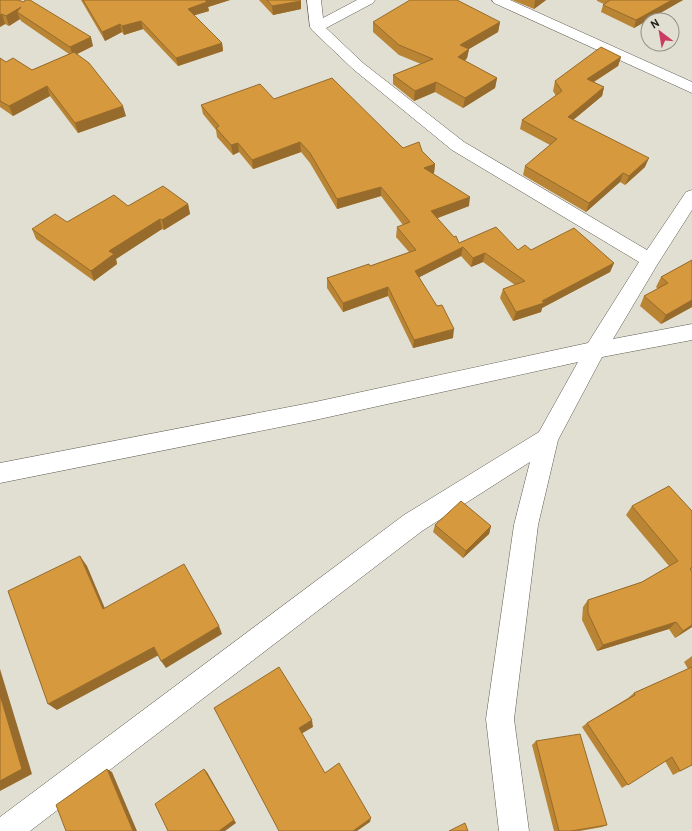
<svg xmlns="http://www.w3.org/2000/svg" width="692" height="831" font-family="Overpass,sans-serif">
	<rect width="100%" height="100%" fill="#e1dfd2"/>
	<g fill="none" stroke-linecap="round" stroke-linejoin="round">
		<defs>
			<path id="minor" d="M307,0H321L323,18L357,0H375L373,3L326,28L363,63L464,142L647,250L686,192L692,190V210L657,265L613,339L692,324V340L602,357L558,440L538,525L514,719L529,831H499L486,719L514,525L530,462L422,531L30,831H0V817L404,515L539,432L578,362L315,420L0,483V463L315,402L588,343L639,262L452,150L353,69L312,30L310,27Z
				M492,0H510L692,82V93L494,3Z"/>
		</defs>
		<use href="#minor" stroke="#5e5c51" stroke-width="1"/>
		<use href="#minor" fill="#fff" fill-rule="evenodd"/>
	</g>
	<path fill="#b98434" d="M0,0L93,46L77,54L126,116L78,133L50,96L13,116L0,107V58L6,62L32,70L69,54L21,21L20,19L9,26L5,24L0,27Z
		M81,0H230L208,7L209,11L194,15L222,43L223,51L178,66L143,29L124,35L122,32L105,41Z
		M259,0H300L301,9L273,15Z
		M512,0H546L534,9Z
		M597,0H683L634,28L601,12L603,5L604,4L597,1Z
		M373,22H500L498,32L469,49L467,58L465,61L497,78L495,88L463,108L435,92L414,101L393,84V75L421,64L399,55L373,32Z
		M621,57L618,66L594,82L604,87L602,96L573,120L645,167L625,185L620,182L586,212L523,175L525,166L550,145L520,129L522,120L556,96L553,91L555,81Z
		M274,99L403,148L422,151L435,164L434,173L433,174L469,206L437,218L459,243L518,250H531L614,263L610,272L542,308L541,312L513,321L500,298L503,289L515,285L483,262L471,267L461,256L419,277L453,338L413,348L388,296L343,312L327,288V278L370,266L409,252L396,237L397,227L403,225L381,196L337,209L310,163L301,152L253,169L239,152L233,155L217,137L216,130L203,114L201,105Z
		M188,204L190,214L164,230L162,229L116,259L117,264L94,281L36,239L32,229L67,222L128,206Z
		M692,260V307L661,324L640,306L644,296L658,289L656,287L661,277Z
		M632,506L692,511V570H691L692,572V627L675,638L669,629L597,651L582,620L583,607L588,600L642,582L669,566L626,515Z
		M435,525L491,526L489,534L463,558L433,532Z
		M692,656V765L673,775L665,761L622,788L582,727L587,723L628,698L634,693L688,669L684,662Z
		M536,741L607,825L602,827L580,831H554L532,745Z"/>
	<path fill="#966b2b" d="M205,0H230L208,7L209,11L189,17L188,9Z
		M535,0H546L534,9Z
		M672,0H683L634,28L636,20Z
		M301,1V9L273,15L272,6Z
		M21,7L17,12L20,19L9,26L6,16Z
		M2,14L5,24L0,27V15Z
		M141,21L143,29L124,35L122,26Z
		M500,22L498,32L469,49L467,58L457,67L460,45Z
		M120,24L122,32L105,41L102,32Z
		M91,37L93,46L73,56L70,47Z
		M222,43L223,51L178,66L176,58Z
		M621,57L618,66L584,88L587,79Z
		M497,78L495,88L463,108L465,98Z
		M436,82L435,92L414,101L415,91Z
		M47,86L50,96L13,116L9,106Z
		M604,87L602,96L566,126L568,117Z
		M123,106L126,116L78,133L75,123Z
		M300,142L301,152L253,169L252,160Z
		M238,143L239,152L233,155L231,145Z
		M649,158L645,167L625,185L629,176Z
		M435,164L434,173L423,178L424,168Z
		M623,173L620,182L586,212L589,203Z
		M381,187V196L337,209V199Z
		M470,197L469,206L430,221L431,211Z
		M188,204L190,214L164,230L162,220Z
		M160,219L162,229L116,259L117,264L94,281L91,271L109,251Z
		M463,247L461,256L414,280L415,271Z
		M485,253L483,262L471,267L473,258Z
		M614,263L610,272L542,308L541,312L513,321L516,312L542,301Z
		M388,287V296L343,312V303Z
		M692,300V307L661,324L666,315Z
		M454,329L453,338L413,348L414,340Z
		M491,526L489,534L463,558L466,551Z
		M80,556L87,566L109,618L103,609Z
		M676,622L669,629L597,651L603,645Z
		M692,625V627L675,638L683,631Z
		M219,626L222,634L166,668L161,661Z
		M154,647L159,655L57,710L48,704Z
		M0,669L32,774L0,791Z
		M312,720L313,727L301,734L299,728Z
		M107,769L112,772L137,831H133Z
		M204,769L207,772L236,823L225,831H219Z
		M371,818L370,822L357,831H353Z"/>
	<path fill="#d7993d" stroke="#966b2b" d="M0,0H18L24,2L25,0H30L91,37L70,47L17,12L21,7L6,16L2,14L0,15Z
		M83,0H205L207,2L188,9L222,43L176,58L141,21L122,26L120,24L102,32Z
		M267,0H300L301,1L272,6Z
		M410,0H457L500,22L460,45L469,49L458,57L497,78L465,98L436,82L415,91L393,75L433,59L399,45L373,22Z
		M610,0H672L636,20L603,5Z
		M601,47L621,57L587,79L604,87L568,117L649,158L629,176L623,173L589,203L525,166L557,139L522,120L562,91L555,81Z
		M74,52L89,63L123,106L75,123L47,86L9,106L0,101V58L6,62L13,58L32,70Z
		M332,78L403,148L419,142L422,151L435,164L424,168L470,197L431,211L454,237L456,236L459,243L496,227L518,250L525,245L531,250L574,228L614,263L542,301L544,303L516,312L503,289L525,281L485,253L473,258L463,247L415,271L437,306L442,305L454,329L414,340L388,287L343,303L327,278L369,264L370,266L416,250L397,227L410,222L381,187L337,199L310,153L300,142L252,160L238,143L231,145L216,128L219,126L201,105L260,84L274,99Z
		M163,186L188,204L162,220L160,219L109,251L114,254L91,271L32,229L55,214L67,222L114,195L128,206Z
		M692,260V300L666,315L644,296L668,283L661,277Z
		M669,486L692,511V567L690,569L692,572V625L683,631L676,622L603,645L588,613V600L642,582L678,561L632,506Z
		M461,501L491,526L466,551L435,525Z
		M80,556L103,609L184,564L219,626L161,661L154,647L48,704L8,591Z
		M279,667L312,720L299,728L325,773L339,763L371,818L353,831H279L214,708Z
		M692,667V765L680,771L672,757L628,785L587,723L635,695L634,693Z
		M0,695L22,769L0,781Z
		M580,734L607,825L571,831H559L536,741Z
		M107,769L133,831H66L56,805Z
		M204,769L234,820L219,831H168L155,804Z
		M465,823L468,831H449Z"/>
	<g transform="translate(660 32) rotate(329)"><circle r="19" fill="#e1dfd2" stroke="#939188"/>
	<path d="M0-3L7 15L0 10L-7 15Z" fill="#cb3c63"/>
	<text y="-6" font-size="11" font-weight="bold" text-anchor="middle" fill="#1d1c18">N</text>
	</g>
</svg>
